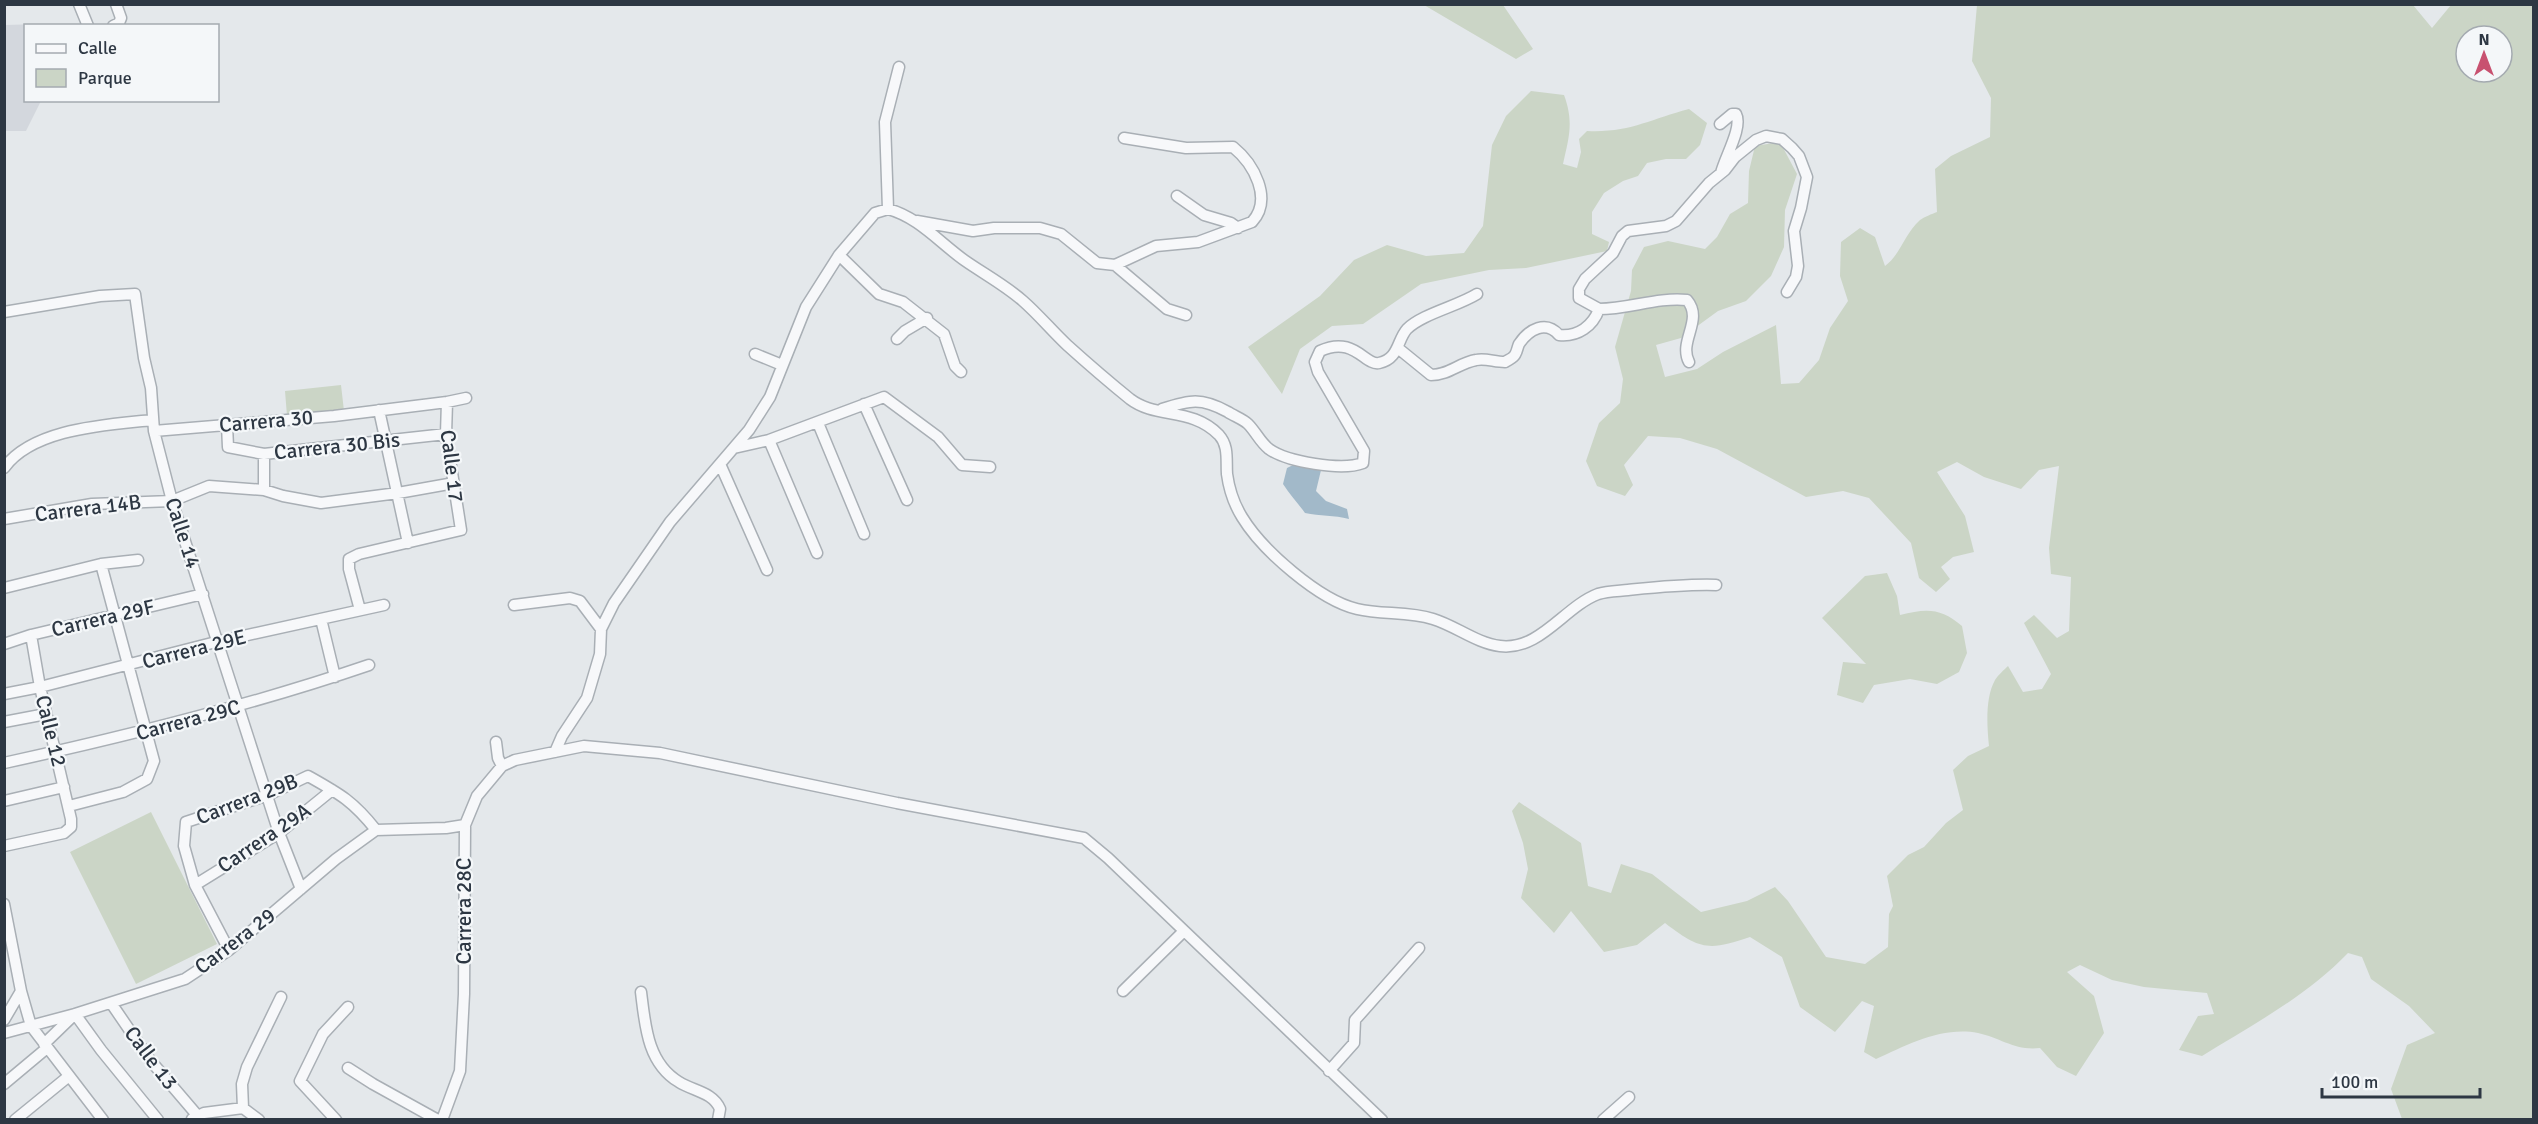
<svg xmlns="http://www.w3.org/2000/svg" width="2538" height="1124" font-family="Signika,sans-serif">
	<rect width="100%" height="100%" fill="#e4e8eb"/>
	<path fill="#d3d7dd" d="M41,24L26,26V100L41,101L26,131H5V25Z"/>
	<path fill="#cbd5c6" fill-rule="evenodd" d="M1424,5H1503L1533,49L1516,59Z
		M1977,5H2413L2432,28L2451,5H2533V1119H2402L2391,1089L2407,1045L2435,1033L2409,1006L2371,979L2362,957L2348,953C2307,996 2252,1025 2202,1056L2179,1050L2198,1016L2214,1014L2207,993L2144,987L2112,980L2080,965L2067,972L2094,996L2104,1033L2076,1076L2057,1067L2040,1048C2015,1051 2001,1038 1978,1033C1942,1026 1907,1045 1876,1059L1864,1052L1874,1006L1862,1001L1835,1032L1800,1007L1782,957L1750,937C1709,951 1700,950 1665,923L1637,945L1604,952L1571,911L1554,933L1521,898L1528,869L1523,843L1512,811L1519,802L1581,843L1588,886L1611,893L1621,864L1652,874L1701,912L1747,901L1775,887L1788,901L1826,957L1865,964L1888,947L1889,914L1893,906L1887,876L1908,855L1924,847L1946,823L1963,810L1953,770L1968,756L1989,746C1987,726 1985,698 1995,680C1998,675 2004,670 2008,666L2023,692L2042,689L2051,674L2024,623L2034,615L2057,638L2069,631L2071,577L2051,574L2049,548L2059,466L2039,470L2021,489L1984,477L1957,462L1937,472L1965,516L1974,552L1953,557L1941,567L1950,579L1936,592L1919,578L1911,543L1869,498L1843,491L1806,497L1717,449L1680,438L1648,436L1624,465L1633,485L1625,496L1597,486L1586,461L1599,423L1620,403L1623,379L1615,347L1631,291L1632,270L1644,247L1668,241L1705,249L1717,237L1730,214L1748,203L1749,171L1755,146L1780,142L1797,174L1785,210L1784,247L1771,276L1746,301L1718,311L1681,338L1656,345L1665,377L1697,369L1723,352L1776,325L1781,384L1799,383L1819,360L1830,328L1848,301L1840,276L1841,242L1860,228L1875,237L1885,266C1901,254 1905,233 1920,220C1924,217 1932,214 1937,212L1935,169L1951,156L1990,137L1991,98L1972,61ZM2466,36H2502V72H2466Z
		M1531,91L1564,95C1574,122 1569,137 1563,164L1577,168L1581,152L1579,139L1587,131C1630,133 1650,119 1689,109L1707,123L1700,145L1686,159H1666L1647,163L1638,176L1623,181L1604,193L1592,212V234L1609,242L1607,251L1526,268L1489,270L1421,284L1363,324L1332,326L1300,349L1282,394L1248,347L1320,296L1354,260L1387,245L1426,256L1464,253L1483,226L1492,145L1506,116Z
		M341,385L344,411L287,416L285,391Z
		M1887,573L1897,596L1900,615C1927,608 1941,608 1962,626L1967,653L1959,672L1937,684L1910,679L1874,685L1863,703L1837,695L1843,662L1866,664L1822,618L1865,576Z
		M151,812L217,944L136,984L70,852Z"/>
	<path fill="#a2b9c9" d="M1293,465L1322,466L1316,491L1326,501L1347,509L1349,519C1334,515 1320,516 1305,513C1298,503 1290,495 1283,484L1287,468Z"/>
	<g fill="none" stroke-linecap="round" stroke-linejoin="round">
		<defs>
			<path id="minor" d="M79,4L88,26
				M113,26L119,23L121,18L116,4
				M1720,124L1732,114H1736C1743,127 1725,157 1721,173
				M1177,196L1204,215L1231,223L1238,228
				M888,209L885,122L899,67
				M917,221L973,231L994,228H1040L1061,234L1097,263L1115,265L1156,246L1198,242L1252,222C1273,199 1254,164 1233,147L1186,148L1124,138
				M839,255L879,294L903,302L944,334L955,366L961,372
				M1115,265L1167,309L1186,315
				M1599,309L1579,298V289L1585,279L1613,253L1622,236L1628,231L1666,226L1676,221L1709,183L1725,170L1735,157L1756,140L1766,136L1782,139L1792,148L1799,156L1807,177L1801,208L1794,231L1798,266L1796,277L1787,292
				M4,312L100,296L135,294L144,358L151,388L154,431L172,501L279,833L301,889
				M897,339L905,331L927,318
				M1399,349L1431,375C1449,375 1459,363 1476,360C1486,358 1494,362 1505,362C1508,360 1511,359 1513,357C1517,354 1517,348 1519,344C1529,329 1546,320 1559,335C1578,337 1593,326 1599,309C1629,309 1657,297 1687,300C1704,320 1678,341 1689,362
				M755,354L782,365
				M864,404L907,500
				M1162,409C1190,400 1201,397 1228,412C1234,416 1243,419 1248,424C1256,432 1260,442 1269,449C1287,462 1342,471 1363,463L1364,451L1318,372L1315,362L1320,351C1354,335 1365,366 1379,363C1399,359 1397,340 1407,329C1422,314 1458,306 1477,294
				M379,410L408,543
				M818,423L864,534
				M227,425L228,447L264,454L446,434
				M154,431L334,416L447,402L466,398
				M769,440L817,553
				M734,448L769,440L884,397L938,437L962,465L990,467
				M264,454V490
				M720,464L767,570
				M4,468C33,428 107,425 152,420
				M4,519L92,504L172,501L209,486L264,490L283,496L321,503L398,493L454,483
				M4,588L101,564L138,560
				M514,605L570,598L580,601L601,629
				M360,610L349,569V559L359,554L461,530L446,434L447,402
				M321,619L335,677
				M4,644L31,635L203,594
				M4,694L40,687L216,642L384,605
				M4,722L46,714
				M496,742L498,758L502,766
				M555,752L562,736L587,698L600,654L601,629L614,603L670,522L749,430L770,397L806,307L839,255L875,213L888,209C918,217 939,242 964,260C984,274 1005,285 1023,301C1039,315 1052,331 1067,345C1087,363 1109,382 1130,399C1156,419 1192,407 1219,435C1229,446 1226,460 1227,474C1229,489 1234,504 1242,517C1262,550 1319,600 1357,609C1382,615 1408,611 1433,619C1456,626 1476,643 1500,646C1540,651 1564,607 1598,594C1607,591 1619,591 1628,590C1658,587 1686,584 1716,585
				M4,763C128,736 249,706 369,665
				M4,801L64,787
				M69,806L123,792L147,779L154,761L101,564
				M4,846L64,833L71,827V819L40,687L31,635
				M195,885L279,833L332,790
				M4,904L21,991L4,1020
				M229,950L195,885L184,846L186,822L268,795L308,776C340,794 353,801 376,830
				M21,991L31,1026L103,1120
				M1123,991L1184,931
				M641,992C645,1024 647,1063 679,1082C693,1091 713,1092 720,1109L718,1120
				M111,1003L150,1060L197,1115
				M4,1033L75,1014L185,979L229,950L336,859L376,830L446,828L465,825
				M44,1044L75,1014L101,1050L158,1120
				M348,1068L373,1084L438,1120
				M1329,1071L1354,1043L1355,1020L1419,948
				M4,1084L47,1048
				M243,1108L242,1084L247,1067L281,997
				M192,1119L204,1113L243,1108L259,1120
				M15,1120L69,1076
				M336,1120L300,1081L323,1034L348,1007
				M442,1120L460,1071L464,994L465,825L477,796L502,766L515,760L584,746L660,753L897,803L1084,838L1108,858L1382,1120
				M1603,1120L1629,1097"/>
		</defs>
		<use href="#minor" stroke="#a9afb5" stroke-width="13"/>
		<use href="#minor" stroke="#f7f8fa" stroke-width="10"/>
	</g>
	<g text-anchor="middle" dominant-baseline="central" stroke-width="4.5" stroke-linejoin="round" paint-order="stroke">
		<g font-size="21" fill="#2d3743" stroke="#f4f7f9">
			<text transform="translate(266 421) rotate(-5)">Carrera 30</text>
			<text transform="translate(337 446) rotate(-6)">Carrera 30 Bis</text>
			<text transform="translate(452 466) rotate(83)">Calle 17</text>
			<text transform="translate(88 508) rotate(-7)">Carrera 14B</text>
			<text transform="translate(183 533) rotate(72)">Calle 14</text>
			<text transform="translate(103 618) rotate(-13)">Carrera 29F</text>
			<text transform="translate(194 649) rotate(-14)">Carrera 29E</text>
			<text transform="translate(188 720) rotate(-15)">Carrera 29C</text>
			<text transform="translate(51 731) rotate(76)">Calle 12</text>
			<text transform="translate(247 799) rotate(-21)">Carrera 29B</text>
			<text transform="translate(264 838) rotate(-34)">Carrera 29A</text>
			<text transform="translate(464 911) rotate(-90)">Carrera 28C</text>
			<text transform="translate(235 941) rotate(-37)">Carrera 29</text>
			<text transform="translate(151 1058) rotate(53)">Calle 13</text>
		</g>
	</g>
	<rect width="2538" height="1124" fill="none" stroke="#2d3743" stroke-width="12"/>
	<rect x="24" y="24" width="195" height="78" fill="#f4f7f9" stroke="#a4aab0" stroke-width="1.5"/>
	<rect x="36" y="44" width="30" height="9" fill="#f7f8fa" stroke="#a4aab0" stroke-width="1.5"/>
	<text x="78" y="54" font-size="18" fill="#2d3743">Calle</text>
	<rect x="36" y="69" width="30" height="18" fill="#cbd5c6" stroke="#a4aab0" stroke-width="1.5"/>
	<text x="78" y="84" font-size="18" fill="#2d3743">Parque</text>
	<g transform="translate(2484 54)"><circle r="28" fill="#f4f7f9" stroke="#a4aab0" stroke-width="1.5"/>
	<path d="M0-4.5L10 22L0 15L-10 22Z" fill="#c85170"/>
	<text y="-9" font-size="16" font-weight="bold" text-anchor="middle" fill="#2d3743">N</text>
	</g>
	<path d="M2322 1088v9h158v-9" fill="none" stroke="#2d3743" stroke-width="3"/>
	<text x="2331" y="1088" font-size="18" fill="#2d3743" stroke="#f4f7f9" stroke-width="4.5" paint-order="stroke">100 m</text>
</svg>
